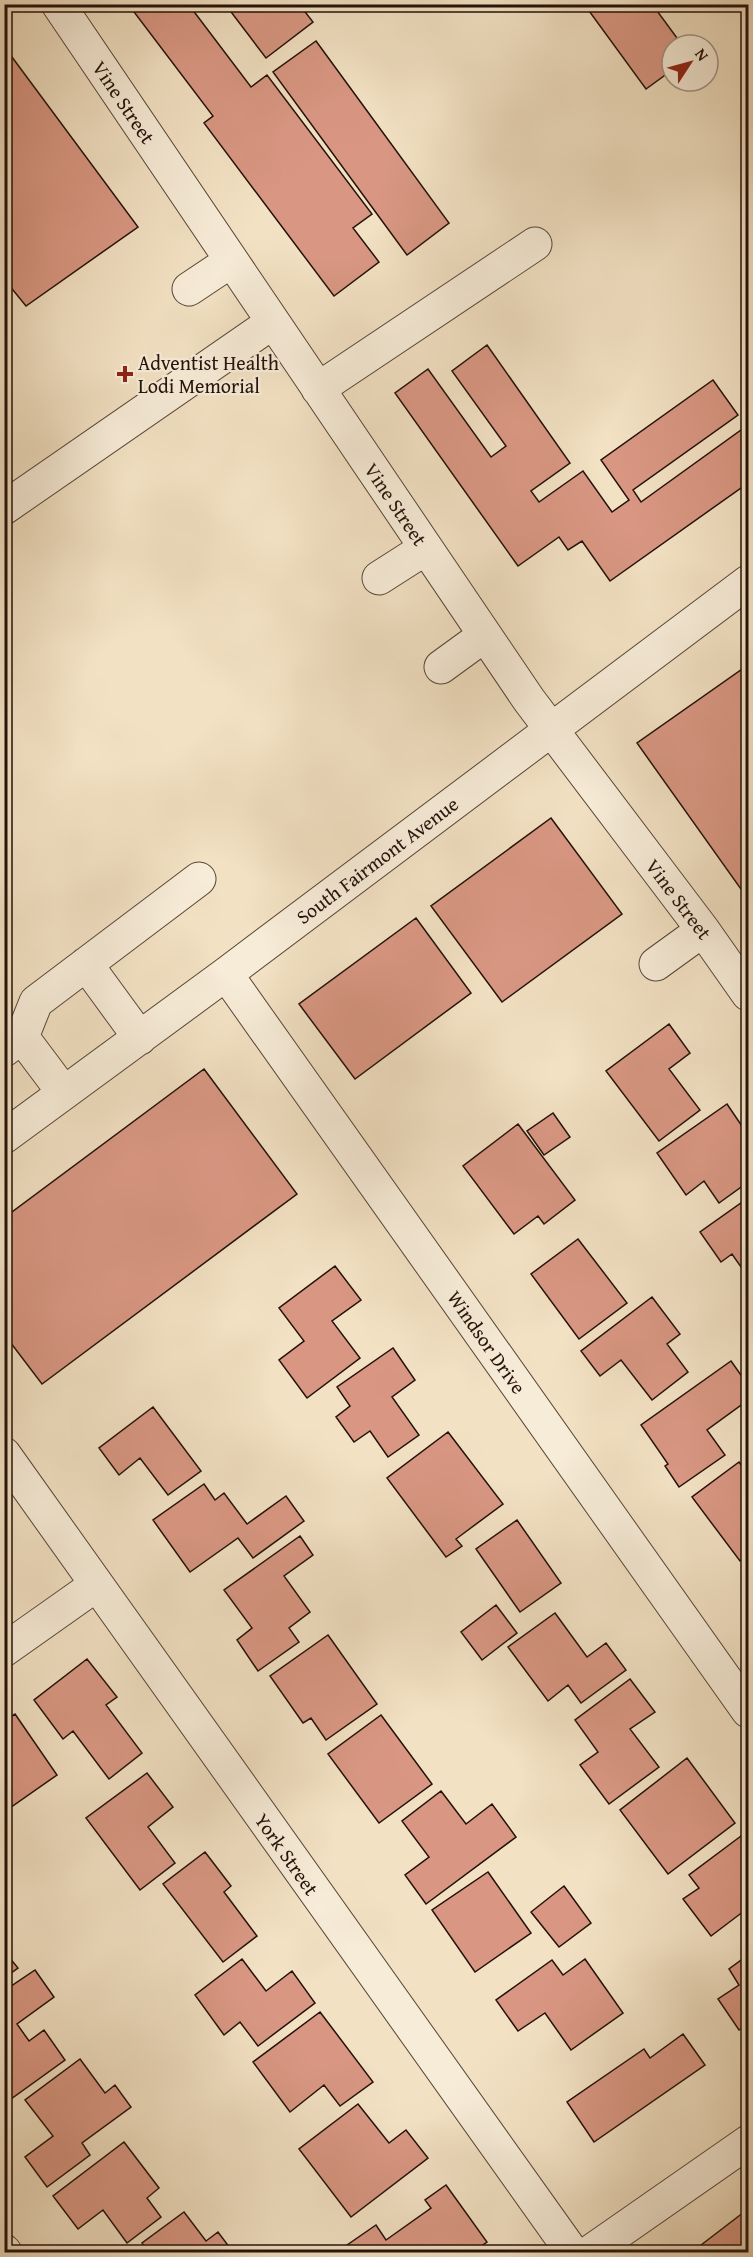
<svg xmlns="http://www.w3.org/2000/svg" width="753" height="2257" font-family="'Gentium Book Plus',serif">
	<rect width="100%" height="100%" fill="#f2e1c3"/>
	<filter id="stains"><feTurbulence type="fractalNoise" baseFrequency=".00333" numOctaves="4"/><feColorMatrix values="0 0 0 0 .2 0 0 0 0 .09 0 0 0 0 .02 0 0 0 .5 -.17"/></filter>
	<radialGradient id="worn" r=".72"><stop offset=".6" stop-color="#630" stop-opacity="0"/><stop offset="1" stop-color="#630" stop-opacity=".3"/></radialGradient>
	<path fill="#d99783" stroke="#23110a" stroke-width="1.5" d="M128,4H197L192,9L251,87L267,75L372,214L353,228L379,262L334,296L204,123L213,116Z
		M225,4H299L313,22L266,58Z
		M584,4H652L677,38L673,42L675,45H672V70L646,89Z
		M316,41L449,223L407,255L273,72Z
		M9,53L138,227L26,306L4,279V55Z
		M487,345L570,463L531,491L539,502L583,471L612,512L629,500L601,460L713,380L738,415L633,490L641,502L748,425V483L610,581L582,541L568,550L559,537L518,566L395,393L428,369L491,457L506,446L452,371Z
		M748,665V899L637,743Z
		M551,818L622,914L502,1002L431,906Z
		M416,918L471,993L355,1079L299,1004Z
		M669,1024L690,1053L669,1069L700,1110L659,1141L606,1071Z
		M204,1069L297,1194L42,1384L4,1334V1218Z
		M727,1104L748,1135V1182L719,1203L704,1181L686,1195L657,1153Z
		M553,1113L570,1137L544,1155L527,1131Z
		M518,1124L575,1200L544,1224L538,1216L514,1234L463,1166Z
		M748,1198V1277L732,1254L721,1262L700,1232Z
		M578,1239L627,1303L579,1339L531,1274Z
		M335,1266L361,1300L332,1321L360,1358L307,1398L279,1360L304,1341L279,1308Z
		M652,1297L680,1334L667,1344L688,1372L652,1400L621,1360L600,1376L581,1351Z
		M393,1348L415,1380L392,1397L419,1435L388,1457L370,1431L354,1442L336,1417L350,1406L337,1387Z
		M731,1361L748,1385V1400L707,1430L725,1455L679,1487L665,1466L668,1464L641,1425Z
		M153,1407L201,1471L168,1495L140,1458L119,1475L99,1448Z
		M448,1432L503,1504L456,1539L462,1546L446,1557L387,1478Z
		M739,1462L748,1474V1554L740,1561L692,1497Z
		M204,1484L215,1500L224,1493L247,1524L286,1496L304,1521L253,1558L238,1538L190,1572L153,1520Z
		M517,1520L561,1583L520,1612L476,1549Z
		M300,1536L313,1555L284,1576L310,1612L289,1628L299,1642L258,1671L237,1640L252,1628L224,1590Z
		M496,1605L517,1633L482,1660L461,1632Z
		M555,1613L587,1657L606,1643L626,1670L581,1703L568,1685L548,1701L508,1647Z
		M328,1635L377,1704L326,1740L311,1718L303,1723L270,1676Z
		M87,1659L117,1697L106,1705L142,1753L109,1779L73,1731L63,1739L34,1700Z
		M630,1679L655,1712L630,1729L659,1767L609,1804L580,1765L598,1752L575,1720Z
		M15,1714L57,1775L4,1812V1721Z
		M381,1715L432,1784L379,1823L328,1754Z
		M687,1758L735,1823L668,1874L620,1810Z
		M147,1773L173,1807L148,1827L175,1863L140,1890L86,1818Z
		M441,1791L466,1824L492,1804L516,1837L426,1904L405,1875L429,1857L402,1821Z
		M745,1833L748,1838V1876L742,1881L748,1890V1908L711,1936L683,1899L699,1888L689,1875Z
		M205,1852L231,1886L224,1892L257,1936L223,1962L163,1884Z
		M488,1872L531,1933L475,1972L432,1910Z
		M564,1886L591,1923L559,1947L531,1912Z
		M4,1951L18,1968L4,1978Z
		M748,1955V2024L739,2030L718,1999L739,1985L729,1969Z
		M242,1959L266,1991L292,1971L315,2003L258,2046L240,2022L224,2035L195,1995Z
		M585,1959L623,2013L571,2050L545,2013L518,2031L496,2000L552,1960L563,1975Z
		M35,1970L54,1997L17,2024L29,2041L44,2030L65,2060L4,2104V1991Z
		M320,2012L373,2082L340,2106L324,2085L290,2112L253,2062Z
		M683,2034L705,2065L594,2142L567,2102L644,2049L650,2058Z
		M80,2059L105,2093L115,2085L131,2107L82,2143L90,2155L47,2187L25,2157L53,2136L25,2100Z
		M358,2104L389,2143L406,2130L428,2158L351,2217L299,2149Z
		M124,2142L159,2188L147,2198L161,2217L127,2243L103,2210L78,2229L53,2196Z
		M446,2185L487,2242L473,2252H337L376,2225L386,2240L431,2208L425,2200Z
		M748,2209V2252H692Z
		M184,2212L206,2241L218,2232L233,2252H148L142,2243Z"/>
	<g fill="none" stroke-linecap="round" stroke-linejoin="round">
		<defs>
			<path id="minor" d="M58,4L529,700L703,930L748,994
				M189,289L231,261
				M318,389L535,244
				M4,508L273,322
				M379,578L426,548
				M441,667L485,635
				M86,964L140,1038
				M656,964L703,930
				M226,974L748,1711
				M22,1037L64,1093
				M4,1050L22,1037L36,1002L199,879
				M4,1137L226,974L748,582
				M4,1454L572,2252
				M4,1650L96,1585
				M4,2251L5,2252
				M590,2252L748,2142"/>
		</defs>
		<use href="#minor" stroke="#574538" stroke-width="35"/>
		<use href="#minor" stroke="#f7ecd8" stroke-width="33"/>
	</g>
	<path fill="#8f2418" stroke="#f7ecd8" stroke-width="2" d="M122 365h6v6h6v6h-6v6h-6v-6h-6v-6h6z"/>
	<g text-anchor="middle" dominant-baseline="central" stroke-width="4.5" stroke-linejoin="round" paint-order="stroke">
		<g font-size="20" fill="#23110a" stroke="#f7ecd8">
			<text transform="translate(124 102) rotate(56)">Vine Street</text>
			<text transform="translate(396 504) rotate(56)">Vine Street</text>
			<text transform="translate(377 860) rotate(-37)">South Fairmont Avenue</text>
			<text transform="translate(679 899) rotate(53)">Vine Street</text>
			<text transform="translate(487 1342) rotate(55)">Windsor Drive</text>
			<text transform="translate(287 1854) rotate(55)">York Street</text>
		</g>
		<g font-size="20" fill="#23110a" stroke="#f7ecd8" text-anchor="start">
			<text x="138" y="362">Adventist Health<tspan x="138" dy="23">Lodi Memorial</tspan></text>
		</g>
	</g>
	<rect width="753" height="2257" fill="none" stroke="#f2e1c3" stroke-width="24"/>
	<rect x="6" y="6" width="741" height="2245" fill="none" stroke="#23110a" stroke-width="3"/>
	<rect x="12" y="12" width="729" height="2233" fill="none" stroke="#23110a" stroke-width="1.5"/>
	<g transform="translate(690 63) rotate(54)"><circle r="28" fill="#f7ecd8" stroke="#a29486" stroke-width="1.5"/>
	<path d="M0-4.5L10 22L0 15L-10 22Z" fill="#8f2418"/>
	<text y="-9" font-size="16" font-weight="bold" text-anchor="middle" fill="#23110a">N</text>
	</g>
	<rect width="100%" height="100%" filter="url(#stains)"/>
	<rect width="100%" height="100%" fill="url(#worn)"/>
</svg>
